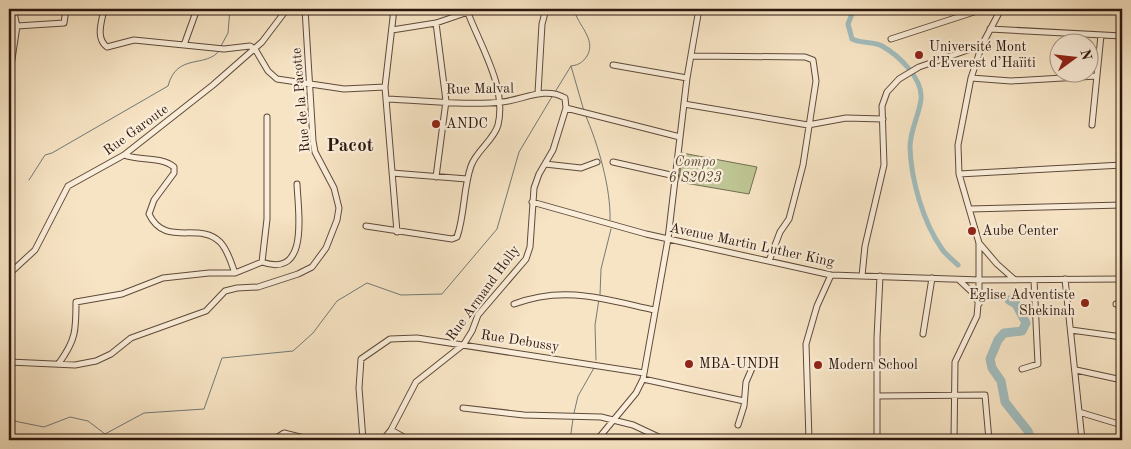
<svg xmlns="http://www.w3.org/2000/svg" width="1131" height="449" font-family="'Old Standard TT',serif">
	<rect width="100%" height="100%" fill="#f7e4c4"/>
	<filter id="stains"><feTurbulence type="fractalNoise" baseFrequency=".004" numOctaves="4"/><feColorMatrix values="0 0 0 0 .2 0 0 0 0 .09 0 0 0 0 .02 0 0 0 .5 -.17"/></filter>
	<radialGradient id="worn" r=".72"><stop offset=".6" stop-color="#630" stop-opacity="0"/><stop offset="1" stop-color="#630" stop-opacity=".3"/></radialGradient>
	<path fill="#bec493" stroke="#746e50" d="M682,153L757,167L749,194L679,182Z"/>
	<g fill="none" stroke-linecap="round" stroke-linejoin="round">
		<path stroke="#727a77" stroke-width="1" d="M221,46L228,33L230,9
			M571,66L584,111
			M555,92L571,66C579,65 583,62 587,56C597,39 577,25 574,9
			M585,114C598,144 611,188 610,220
			M29,180L45,155L52,153L168,86C177,52 206,69 220,50
			M600,295L601,269L611,229
			M596,360L595,325L599,299
			M574,413L578,396L594,368
			M9,420L44,427L70,417L88,421L105,434L144,413L204,409L222,358L293,351L313,333L337,301L367,283L401,295L442,294L497,229L519,152L553,95
			M570,440L573,419"/>
		<path stroke="#a1bcbd" stroke-width="5" d="M854,9L848,24L852,39C862,44 873,41 882,46C898,55 923,78 921,99C919,116 910,130 910,147C911,180 923,222 942,249C946,255 953,260 958,265"/>
		<path stroke="#a1bcbd" stroke-width="9" d="M1009,300L1016,304L1026,323L1022,331L1004,333L998,340L990,359L992,368L1001,381L1005,402L1028,431L1031,440"/>
		<defs>
			<path id="minor" d="M104,9C102,21 95,38 107,47L134,40L224,49L250,46L255,49L268,71L277,79L344,89L385,87
				M394,9L385,87L397,232
				M9,13H14L17,26L64,23L66,9
				M436,23L446,101L436,177
				M990,29L1122,36
				M392,30L436,23L477,9
				M891,39L983,9
				M184,45L197,9
				M691,56L805,57L813,60L816,81L803,165L795,196L789,219L780,232L769,261
				M613,65L687,78
				M971,78L1011,81L1097,76
				M9,79L17,26
				M538,93L542,24L546,9
				M386,99C421,100 468,106 502,102C523,100 545,86 565,98L566,108L680,137
				M684,104L808,125L846,118L883,119
				M1092,125L1101,35
				M124,155C139,161 161,156 174,167V173L154,200L149,214C165,248 199,221 220,242C228,250 231,263 235,273
				M613,162L675,176
				M545,164L581,168L597,162
				M392,173L467,179
				M959,174L1122,165
				M532,202L646,234L831,275L981,280L1122,279
				M970,209L1122,205
				M366,226L452,239L457,237C465,214 463,189 471,166C476,151 494,140 498,125C507,88 481,47 468,13
				M979,243L997,264L1015,280
				M262,262C310,279 298,211 297,184
				M9,274L35,250L68,186L124,155L213,85L262,42L287,9
				M862,276L865,246L884,165L882,106L887,92L899,79L919,67L982,45
				M1065,279L1082,440
				M959,280L974,294L979,304
				M514,304C564,285 604,299 654,310
				M1116,304H1122
				M1071,330L1122,337
				M923,334L932,278
				M9,362L75,365L96,361L111,354L131,338L206,311L225,291L237,288L258,287L298,274L312,267L326,248L337,220L339,208L334,188L315,152L313,141L305,9
				M59,363C76,340 76,330 76,302L122,294L163,278L209,273H235L262,262L267,219V117
				M1022,369L1038,364L1034,280
				M1076,370L1122,380
				M643,379L744,401
				M877,396L985,395L989,440
				M463,408L524,415L601,417L633,425L665,440
				M1079,412L1122,425
				M738,425L744,406L746,382L756,359
				M391,430L409,440
				M273,440L284,433L312,440
				M363,440L359,388L361,359L390,339L417,338L644,373
				M383,440L391,430L416,382L464,344L472,331L478,315L526,259L530,247L534,188L539,174L553,150L566,108
				M597,440L636,393L643,379L668,239L687,78L699,9
				M809,440L806,344L817,306L831,275
				M877,440V338L880,276
				M954,440L955,362L977,316L979,293V243L959,174L958,145L971,78L982,45L1001,9"/>
		</defs>
		<use href="#minor" stroke="#5e4a3b" stroke-width="7"/>
		<use href="#minor" stroke="#faedd9" stroke-width="5"/>
	</g>
	<g fill="#8f2418" stroke="#faedd9" stroke-width="2">
		<circle cx="919" cy="55" r="5"/>
		<circle cx="436" cy="124" r="5"/>
		<circle cx="972" cy="231" r="5"/>
		<circle cx="1085" cy="303" r="5"/>
		<circle cx="689" cy="364" r="5"/>
		<circle cx="818" cy="365" r="5"/>
	</g>
	<g text-anchor="middle" dominant-baseline="central" stroke-width="4.5" stroke-linejoin="round" paint-order="stroke">
		<g font-size="14" fill="#2b170d" stroke="#faedd9" text-anchor="start">
			<text x="929" y="47">Université Mont<tspan x="929" dy="16">d’Everest d’Haïiti</tspan></text>
			<text x="446" y="124">ANDC</text>
			<text x="982" y="231">Aube Center</text>
			<text x="1075" y="295" text-anchor="end">Eglise Adventiste<tspan x="1075" dy="16">Shekinah</tspan></text>
			<text x="699" y="364">MBA-UNDH</text>
			<text x="828" y="365">Modern School</text>
		</g>
		<g font-size="14" fill="#2b170d" stroke="#faedd9">
			<text transform="translate(480 89) rotate(-1)">Rue Malval</text>
			<text transform="translate(301 100) rotate(-95)">Rue de la Pacotte</text>
			<text transform="translate(136 130) rotate(-36)">Rue Garoute</text>
			<text transform="translate(752 245) rotate(12)">Avenue Martin Luther King</text>
			<text transform="translate(483 293) rotate(-54)">Rue Armand Holly</text>
			<text transform="translate(520 341) rotate(9)">Rue Debussy</text>
		</g>
		<g font-size="14" font-style="italic" fill="#574b35" stroke="#faedd9">
			<text x="695" y="162">Compo<tspan x="695" dy="16">6 S2023</tspan></text>
		</g>
		<g font-size="19" font-weight="bold" fill="#2b170d" stroke="#faedd9">
			<text x="350" y="146">Pacot</text>
		</g>
	</g>
	<rect width="1131" height="449" fill="none" stroke="#f7e4c4" stroke-width="30"/>
	<rect x="10" y="10" width="1111" height="429" fill="none" stroke="#2b170d" stroke-width="2.5"/>
	<rect x="15" y="15" width="1101" height="419" fill="none" stroke="#2b170d"/>
	<g transform="translate(1074 58) rotate(75)"><circle r="24" fill="#faedd9" stroke="#a79787"/>
	<path d="M0-4L9 19L0 12L-9 19Z" fill="#8f2418"/>
	<text y="-8" font-size="14" font-weight="bold" text-anchor="middle" fill="#2b170d">N</text>
	</g>
	<rect width="100%" height="100%" filter="url(#stains)"/>
	<rect width="100%" height="100%" fill="url(#worn)"/>
</svg>
